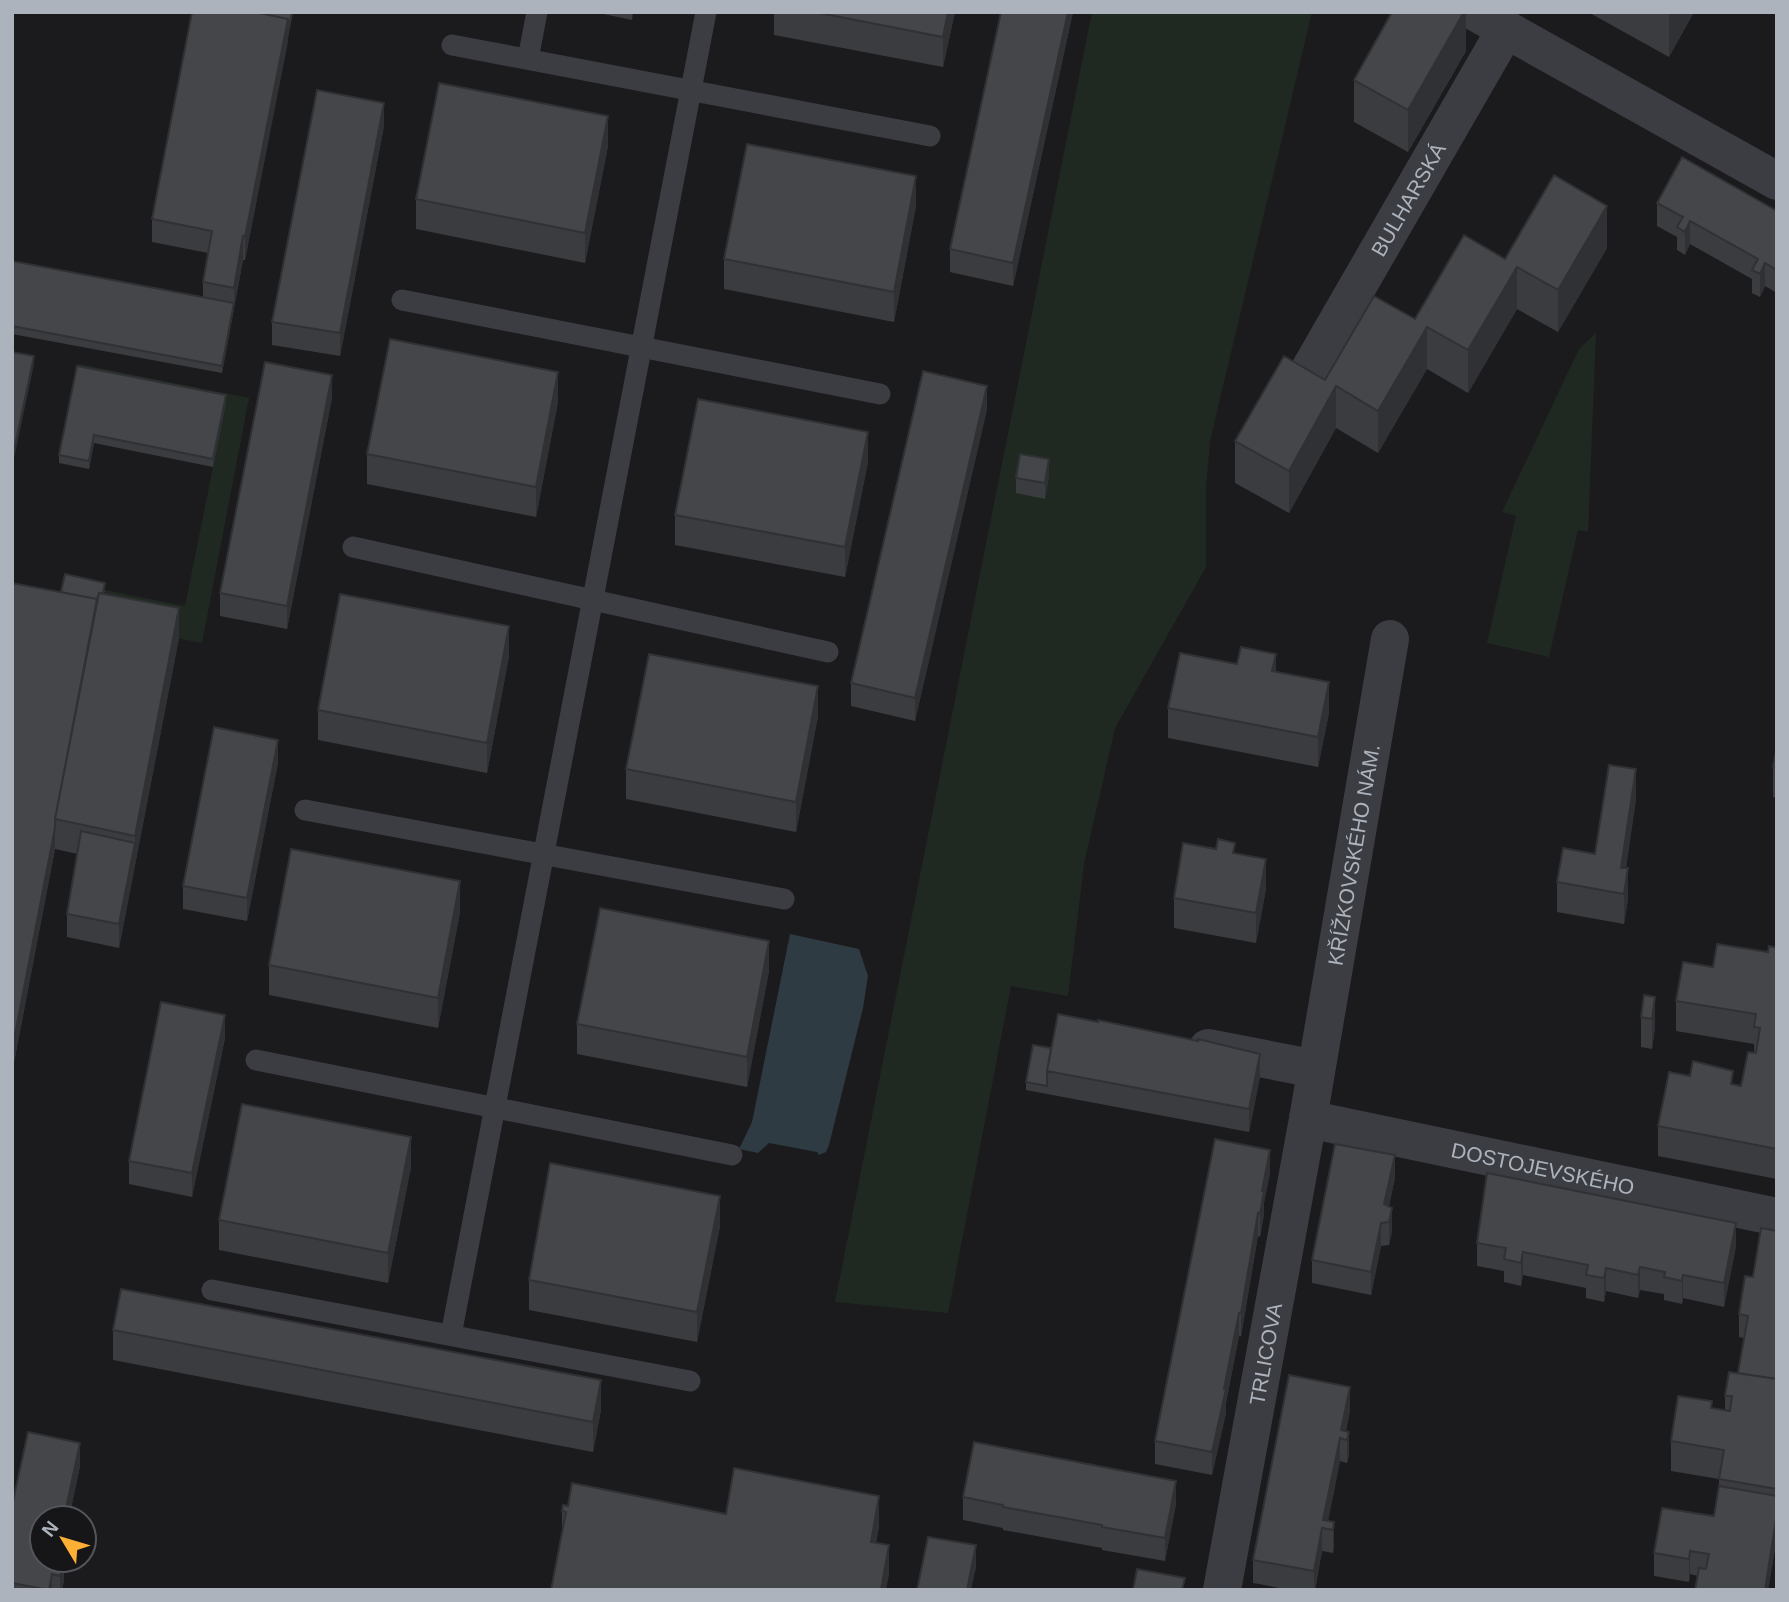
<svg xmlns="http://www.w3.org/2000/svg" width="1789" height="1602" font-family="Arial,sans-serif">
	<rect width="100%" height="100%" fill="#1b1b1d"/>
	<path fill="#202921" d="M1092,12H1312L1210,441L1206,488V567L1115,728L1084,864L1068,996L1011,986L948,1313L835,1302Z
		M1596,333L1588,532L1578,530L1549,657L1487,643L1516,516L1502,512L1579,349Z
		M79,364L249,398L202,643L99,623L105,590L185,606L226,403L77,374Z"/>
	<path fill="#2f3b43" d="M790,934L859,949L868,976L863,1008L829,1145L826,1152L819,1155L817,1152L769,1143L758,1153L739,1149L752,1122Z"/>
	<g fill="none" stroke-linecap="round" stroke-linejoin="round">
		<path stroke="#3b3d43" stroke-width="21" d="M452,45L930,136
			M528,59L537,12
			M402,300L880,394
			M353,547L828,652
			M305,810L784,899
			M256,1060L732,1155
			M212,1290L690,1381
			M451,1335L706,12"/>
		<g stroke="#3b3d43" stroke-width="38">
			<path d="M1475,12L1777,181"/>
			<path id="s1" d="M1310,369L1506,29"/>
			<path d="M1208,1048L1316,1069"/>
			<path id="s2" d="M1308,1119L1777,1217"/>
			<path id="s3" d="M1222,1590L1308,1119L1390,639"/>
		</g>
	</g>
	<path fill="#3b3c40" d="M192,12H293L245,260H243L222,373L12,334V261L203,297V282L208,253L152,242V219Z
		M594,12H633L632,20Z
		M774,12H955L943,67L774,35Z
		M1001,12H1073L1013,286L950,272V249Z
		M1466,12V51L1408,152L1354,122V80Z
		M1588,12H1694L1669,57Z
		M384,126L340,356L272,345V322Z
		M608,146L585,263L416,229V199Z
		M1657,203L1777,211V293L1765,286L1760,297L1752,293V279L1690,244L1685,255L1677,250V237L1657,226Z
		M916,206L894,322L724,289V259Z
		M1607,248L1558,332L1517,309L1468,393L1427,369L1378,453L1336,428L1289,513L1235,483V441L1505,259Z
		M77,366L226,403L213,467L94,443L89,469L59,463V455Z
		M332,398L287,629L220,616V593Z
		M558,402L536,517L367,484V454Z
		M987,409L915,721L851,706V683Z
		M868,462L845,577L675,545V515Z
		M1049,475L1045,499L1016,493V478Z
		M105,590L104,594L179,638L119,948L67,937V914L78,854L55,849L12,1073L61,592Z
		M509,656L487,773L318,740V710Z
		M1276,672L1329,713L1318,767L1168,738V708Z
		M818,716L796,832L626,799V769Z
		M1777,751V798L1773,797V767Z
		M278,763L247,921L183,909V886Z
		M1636,799L1626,868L1628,899L1624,924L1557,912V882L1595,854Z
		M1266,889L1256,943L1174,928V898Z
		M460,912L438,1028L269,995V965Z
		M1777,948V1179L1658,1156V1126L1733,1085L1741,1086L1754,1053V1044L1676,1031V1001L1713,967L1768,952Z
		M769,971L747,1087L577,1054V1024Z
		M1644,995L1655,1027L1652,1049L1641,1047V1017Z
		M225,1038L192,1197L129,1184V1161Z
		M1051,1048L1260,1077L1249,1132L1026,1090V1082Z
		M411,1167L388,1283L219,1250V1220Z
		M1270,1173L1264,1203V1214L1260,1237L1258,1236L1241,1336H1239L1226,1403V1413L1212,1475L1155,1464V1441Z
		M1395,1178L1389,1206L1392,1231L1389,1245L1381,1246L1371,1295L1312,1283V1260Z
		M720,1226L697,1342L529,1310V1280Z
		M1777,1231V1536L1768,1590H1695L1698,1576L1690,1574L1689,1582L1654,1576V1553L1714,1516L1719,1486V1479L1671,1471V1441L1712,1409L1725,1411V1396L1738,1373L1744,1338L1739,1337V1314L1753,1277Z
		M1477,1243L1736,1246L1724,1307L1683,1298L1682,1304L1664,1300V1294L1640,1290L1638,1298L1606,1291L1604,1302L1586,1298V1288L1523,1275L1521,1286L1504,1282V1271L1477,1266Z
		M113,1330L601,1410L593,1452L113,1360Z
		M1350,1410L1346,1431L1349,1432V1455L1347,1463L1340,1461L1328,1521L1334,1522V1545L1333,1553L1322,1551L1315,1590H1290L1253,1583V1560Z
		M80,1466L69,1518H42V1560H64V1581L62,1590H12V1506Z
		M963,1497L1176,1504L1165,1561L1102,1550V1548L1003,1530V1528L963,1520Z
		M562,1511L726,1514L879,1526L876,1543L889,1575L562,1535Z"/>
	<path fill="#303134" d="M292,12H293L288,38V31Z
		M948,12H955L943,67V37Z
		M1068,12H1073L1013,286V263Z
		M1464,12H1466V51L1408,152V110Z
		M1669,12H1694L1669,57Z
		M288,19V42L245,260V237Z
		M384,103V126L340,356V333Z
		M608,116V146L585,263V233Z
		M916,176V206L894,322V292Z
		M1607,206V248L1558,332V290Z
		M1690,221V244L1685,255V232Z
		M243,236V260L222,373V366L234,303V288Z
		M1765,263V286L1760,297V274Z
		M1517,267V309L1468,393V350Z
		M1427,327V369L1378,453V411Z
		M34,356V364L12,468V460Z
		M558,372V402L536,517V487Z
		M332,375V398L287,629V606Z
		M987,386V409L915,721V698Z
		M1336,386V428L1289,513V471Z
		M226,395V403L213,467V459Z
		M868,432V462L845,577V547Z
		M94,435V443L89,469V461Z
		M1049,459V475L1045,499V483Z
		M179,608V638L119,948V924L135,843V836Z
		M509,626V656L487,773V743Z
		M1276,654V684L1272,671Z
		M1329,682V713L1318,767V737Z
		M818,686V716L796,832V802Z
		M278,740V763L247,921V898Z
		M1636,769V799L1622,894L1621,868Z
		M55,828V849L12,1073V1050Z
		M1266,859V889L1256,943V913Z
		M1628,868V899L1624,924V894Z
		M460,881V912L438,1028V998Z
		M769,941V971L747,1087V1057Z
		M1655,997V1027L1652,1049V1019Z
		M225,1015V1038L192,1197V1173Z
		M1260,1054V1077L1249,1132V1109Z
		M411,1137V1167L388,1283V1253Z
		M1270,1150V1173L1264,1203V1214L1260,1237V1214L1262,1191Z
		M1395,1155V1178L1385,1222L1384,1204Z
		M720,1196V1226L697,1342V1312Z
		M1392,1208V1231L1389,1245V1222Z
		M1258,1213V1236L1241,1336V1313Z
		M1381,1223V1246L1371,1295V1272Z
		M1736,1223V1246L1724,1307V1283Z
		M1523,1252V1275L1521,1286V1263Z
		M1640,1267V1290L1638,1298V1275Z
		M1606,1268V1291L1604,1302V1278Z
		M1683,1275V1298L1682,1304V1281Z
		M1239,1313V1336L1226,1403V1413L1212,1475V1452Z
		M601,1380V1410L593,1452V1422Z
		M1350,1387V1410L1344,1439L1341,1430Z
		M1349,1432V1455L1347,1463V1440Z
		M1340,1438V1461L1326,1529L1323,1520Z
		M80,1443V1466L69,1518H64Z
		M1176,1481V1504L1165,1561V1538Z
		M879,1496V1526L871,1572V1542Z
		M1777,1513V1536L1768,1590H1765Z
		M1334,1522V1545L1333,1553V1530Z
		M1322,1528V1551L1314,1590V1571Z
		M889,1545V1575L886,1590H881Z
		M976,1545V1568L971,1590H967Z
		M1690,1551V1574L1689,1582V1559Z
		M64,1560V1581L62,1590H60V1576Z
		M52,1574V1590H49Z"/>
	<path fill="#45464a" stroke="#303134" stroke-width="2" d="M192,12H255L288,19L245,237L243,236L234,288L203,282L212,231L152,219Z
		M255,12H292L288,31V19Z
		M814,12H948L943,37Z
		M1001,12H1068L1013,263L950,249Z
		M1392,12H1464L1408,110L1354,80Z
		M439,83L608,116L585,233L416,199Z
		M317,90L384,103L340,333L272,322Z
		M747,144L916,176L894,292L724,259Z
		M1682,157L1777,211V270L1765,263L1760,274L1752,270L1758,259L1690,221L1685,232L1677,227L1683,217L1657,203Z
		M1554,175L1607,206L1558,290L1517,267L1468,350L1427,327L1378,411L1336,386L1289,471L1235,441L1284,356L1325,380L1374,296L1415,319L1464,235L1505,259Z
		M12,261L234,303L222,366L12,326Z
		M390,339L558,372L536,487L367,454Z
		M12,352L34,356L12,460Z
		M265,362L332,375L287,606L220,593Z
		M77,366L226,395L213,459L94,435L89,461L59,455Z
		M923,371L987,386L915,698L851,683Z
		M698,399L868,432L845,547L675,515Z
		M1020,454L1049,459L1045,483L1016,478Z
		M65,574L105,583L103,593H99L97,599L61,592Z
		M12,583L97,599L55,819V828L12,1050Z
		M99,593L179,608L135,836L55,819Z
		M340,594L509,626L487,743L318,710Z
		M1241,647L1276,654L1272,671L1329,682L1318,737L1168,708L1180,653L1237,664Z
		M649,654L818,686L796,802L626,769Z
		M214,727L278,740L247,898L183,886Z
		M1776,751H1777V768L1773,767Z
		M1609,765L1636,769L1621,868H1628L1624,894L1557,882L1563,848L1595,854Z
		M81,831L135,843L119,924L67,914Z
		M1218,839L1235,843L1233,853L1266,859L1256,913L1174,898L1183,843L1216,849Z
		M291,849L460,881L438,998L269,965Z
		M600,908L769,941L747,1057L577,1024Z
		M1717,944L1768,952L1769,946L1777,948V1149L1658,1126L1669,1072L1690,1076L1693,1061L1733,1071L1731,1084L1741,1086L1748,1052L1756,1053L1760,1028L1754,1027L1756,1014L1676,1001L1683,962L1713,967Z
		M1644,995L1655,997L1652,1019L1641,1017Z
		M161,1002L225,1015L192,1173L129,1161Z
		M1058,1014L1098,1022V1020L1198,1041V1039L1260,1054L1249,1109L1047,1071Z
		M1033,1045L1051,1048L1047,1071V1086L1026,1082Z
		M242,1104L411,1137L388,1253L219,1220Z
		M1215,1139L1270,1150L1262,1191H1264L1260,1214L1258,1213L1241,1313H1239L1224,1389H1226L1212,1452L1155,1441Z
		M1335,1144L1395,1155L1384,1204L1392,1208L1389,1222L1381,1223L1371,1272L1312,1260Z
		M550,1163L720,1196L697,1312L529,1280Z
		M1487,1173L1736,1223L1724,1283L1683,1275L1682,1281L1664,1277L1665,1272L1640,1267L1638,1275L1606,1268L1604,1278L1586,1275L1588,1265L1523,1252L1521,1263L1504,1259L1506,1248L1477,1243Z
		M1761,1228L1777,1231V1379L1738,1373L1748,1316L1739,1314L1745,1276L1753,1277Z
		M121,1289L601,1380L593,1422L113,1330Z
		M1729,1372L1777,1379V1489L1719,1479L1724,1450L1671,1441L1678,1396L1712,1401L1711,1408L1730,1411L1732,1396H1725Z
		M1289,1375L1350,1387L1341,1430L1349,1432L1347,1440L1340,1438L1323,1520L1334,1522L1333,1530L1322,1528L1314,1571L1253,1560Z
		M28,1432L80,1443L64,1518H42V1560H64L60,1576L52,1574L49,1590L12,1583V1506Z
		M974,1442L1176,1481L1165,1538L1102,1527V1525L1003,1507V1505L963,1497Z
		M734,1468L879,1496L871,1542L889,1545L881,1590H551L566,1512L562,1511L563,1505L568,1506L572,1483L726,1514Z
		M1719,1486L1777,1496V1513L1765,1590H1695L1699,1568L1706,1569L1709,1554L1690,1551L1689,1559L1654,1553L1662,1508L1714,1516Z
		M928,1537L976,1545L967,1590H917Z
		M1137,1569L1185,1578L1182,1590H1133Z"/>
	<g text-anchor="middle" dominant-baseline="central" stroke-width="7" stroke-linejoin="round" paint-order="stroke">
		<g font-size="21" fill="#adb3bd" stroke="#161618">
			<text stroke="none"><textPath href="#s1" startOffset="196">BULHARSKÁ</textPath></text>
			<text stroke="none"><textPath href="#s3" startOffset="747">KŘÍŽKOVSKÉHO NÁM.</textPath></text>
			<text stroke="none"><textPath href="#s2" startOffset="240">DOSTOJEVSKÉHO</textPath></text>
			<text stroke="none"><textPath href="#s3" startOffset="240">TRLICOVA</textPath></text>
		</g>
	</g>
	<rect width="1789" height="1602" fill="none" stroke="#adb3bd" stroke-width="28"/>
	<g transform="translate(63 1539) rotate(308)"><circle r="33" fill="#161618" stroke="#52555a" stroke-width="2"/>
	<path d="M0-5L12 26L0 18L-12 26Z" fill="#fdb033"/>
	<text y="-10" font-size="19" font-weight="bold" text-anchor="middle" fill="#adb3bd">N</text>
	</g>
</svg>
